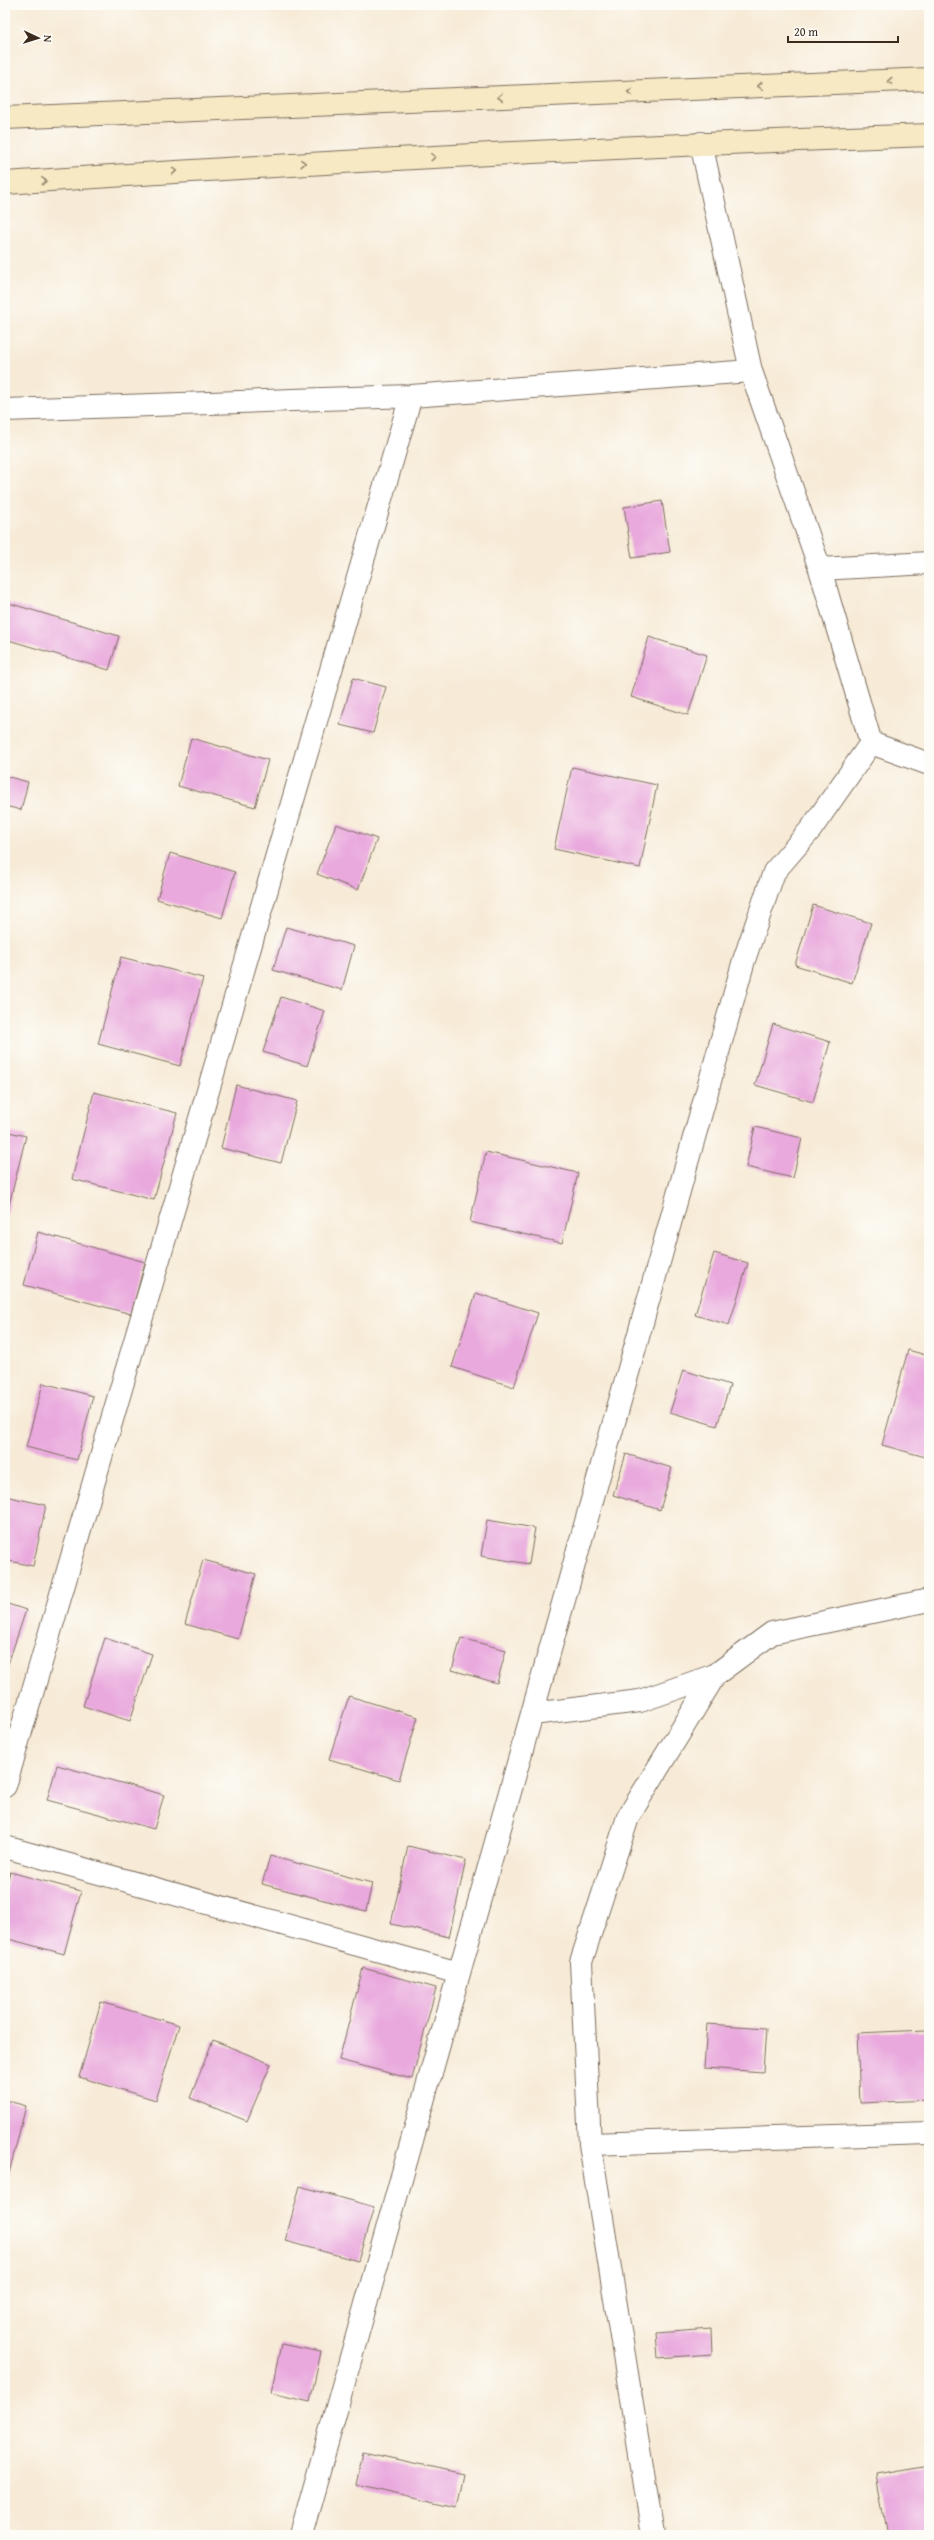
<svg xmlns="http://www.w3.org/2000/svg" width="934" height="2540" font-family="'Gentium Book Plus',serif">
<rect width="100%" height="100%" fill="#fdfcf7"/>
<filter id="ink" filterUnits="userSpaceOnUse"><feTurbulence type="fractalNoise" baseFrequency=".025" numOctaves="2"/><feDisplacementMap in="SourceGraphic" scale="8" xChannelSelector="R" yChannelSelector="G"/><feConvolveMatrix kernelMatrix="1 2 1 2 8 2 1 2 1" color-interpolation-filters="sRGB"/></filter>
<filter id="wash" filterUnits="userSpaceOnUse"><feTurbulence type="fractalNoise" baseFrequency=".012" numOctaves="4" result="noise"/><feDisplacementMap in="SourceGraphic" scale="16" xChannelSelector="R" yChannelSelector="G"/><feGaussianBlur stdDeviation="0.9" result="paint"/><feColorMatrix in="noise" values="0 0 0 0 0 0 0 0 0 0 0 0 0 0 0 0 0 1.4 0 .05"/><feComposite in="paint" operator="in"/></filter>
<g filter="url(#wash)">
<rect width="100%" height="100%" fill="#f7ebd7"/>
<g id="blocks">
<path fill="#e9a9dd" d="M662,501L670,552L632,558L624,507Z
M5,602L119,636L109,670L5,639Z
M649,637L707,655L688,715L631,697Z
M353,678L386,687L373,733L340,725Z
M191,738L268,760L255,807L178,786Z
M572,767L657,785L640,868L554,849Z
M5,776L28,782L21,810L5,806Z
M336,824L377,839L358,890L317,874Z
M170,853L235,872L222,918L157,899Z
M813,905L871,923L852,983L795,965Z
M286,927L354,946L342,990L273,970Z
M121,957L203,978L180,1066L98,1044Z
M281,997L325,1011L307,1066L263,1052Z
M773,1024L830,1042L813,1102L755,1085Z
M236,1085L297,1101L281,1163L221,1148Z
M94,1092L177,1113L154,1200L72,1179Z
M755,1127L802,1138L793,1178L746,1167Z
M5,1131L26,1136L6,1217H5Z
M486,1152L578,1173L562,1243L470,1222Z
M38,1232L145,1262L131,1314L24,1285Z
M714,1253L748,1263L729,1325L695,1315Z
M476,1293L538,1313L514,1387L452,1367Z
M908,1350L929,1356V1458L882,1445Z
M683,1370L730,1385L717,1426L670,1412Z
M43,1383L93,1396L77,1460L26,1447Z
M626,1454L672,1468L660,1510L613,1495Z
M5,1496L46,1505L33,1566L5,1560Z
M487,1520L535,1528L529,1564L481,1556Z
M203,1560L256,1574L238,1639L185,1624Z
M5,1603L26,1610L5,1673Z
M105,1638L152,1654L130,1721L83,1706Z
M461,1638L506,1650L497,1683L452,1670Z
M349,1696L418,1717L399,1780L329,1759Z
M57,1765L164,1795L154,1829L47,1800Z
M408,1846L466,1860L449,1937L391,1924Z
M270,1856L372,1883L366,1911L262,1884Z
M10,1872L81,1891L64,1954L5,1938V1890Z
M363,1968L436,1988L412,2079L339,2060Z
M101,2002L179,2025L156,2100L79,2077Z
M707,2024L766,2028L763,2072L704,2068Z
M927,2030L929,2100L860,2103L857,2033Z
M213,2040L271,2064L247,2121L190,2098Z
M5,2100L26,2106L6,2185H5Z
M300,2186L374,2207L358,2261L285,2241Z
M711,2329L712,2354L658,2358L656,2333Z
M281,2344L321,2352L310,2402L271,2393Z
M363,2452L464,2474L457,2508L356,2485Z
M929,2465V2535H887L876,2474Z"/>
</g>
</g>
<g filter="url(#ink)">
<use href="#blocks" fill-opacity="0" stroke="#7d6e5f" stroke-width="1"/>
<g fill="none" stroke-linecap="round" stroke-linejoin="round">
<g stroke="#7d6e5f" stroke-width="24">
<path id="street" d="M701,143L751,371L820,569L871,743L929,764
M5,410L411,396L751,371
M820,569L929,563
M532,1714L640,1701L715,1675
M5,1786L411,396
M5,1847L459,1973
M590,2144L929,2133
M301,2535L744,960L774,872L811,829L871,743
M653,2535L590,2144L581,1962L628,1817L715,1675L772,1633L929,1600"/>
</g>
<g stroke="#7d6e5f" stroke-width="24">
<path id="secondary" d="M5,118L929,79
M5,183C313,162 621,146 929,135"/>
</g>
<use href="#street" stroke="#fff" stroke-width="22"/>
<use href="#secondary" stroke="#f6e9c3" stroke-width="22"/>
</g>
<defs><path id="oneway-chevron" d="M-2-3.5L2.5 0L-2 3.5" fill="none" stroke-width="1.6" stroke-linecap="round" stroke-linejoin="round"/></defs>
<g stroke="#988a70">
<use href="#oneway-chevron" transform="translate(890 81) rotate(177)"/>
<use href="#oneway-chevron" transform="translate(760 86) rotate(177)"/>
<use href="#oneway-chevron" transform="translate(630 92) rotate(178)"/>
<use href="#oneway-chevron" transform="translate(500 97) rotate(178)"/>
<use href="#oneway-chevron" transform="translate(433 157) rotate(-3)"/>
<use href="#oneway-chevron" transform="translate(303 163) rotate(-3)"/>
<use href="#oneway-chevron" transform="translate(174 171) rotate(-4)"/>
<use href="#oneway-chevron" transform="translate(44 181) rotate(-4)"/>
</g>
</g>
<rect width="934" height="2540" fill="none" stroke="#fdfcf7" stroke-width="20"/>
<g transform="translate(38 38) rotate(94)" stroke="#fdfcf7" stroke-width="3" paint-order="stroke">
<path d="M0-3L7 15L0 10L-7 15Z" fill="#3b2a1e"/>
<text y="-6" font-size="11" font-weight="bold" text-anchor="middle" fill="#3b2a1e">N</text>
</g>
<path d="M788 36v6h110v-6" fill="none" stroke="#3b2a1e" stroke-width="2"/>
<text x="794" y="36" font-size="12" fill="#3b2a1e" stroke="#fdfcf7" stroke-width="3" paint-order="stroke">20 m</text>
</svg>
